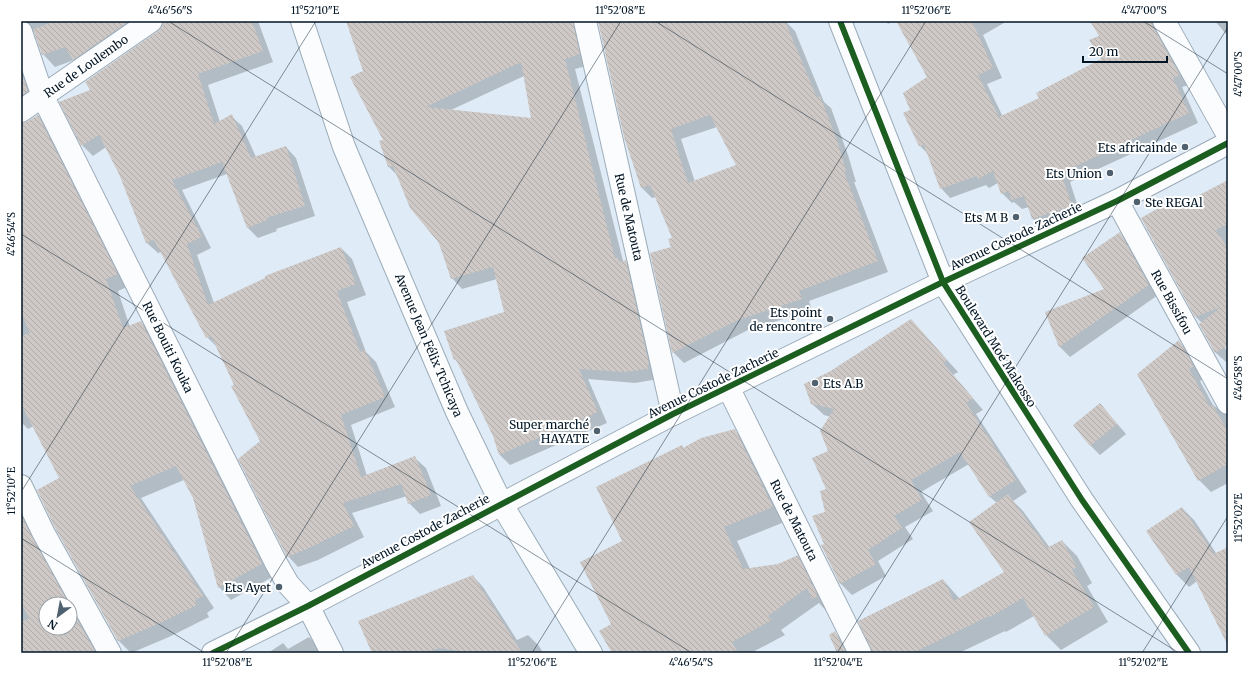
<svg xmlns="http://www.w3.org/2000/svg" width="1249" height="674" font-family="Merriweather,serif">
<defs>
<pattern id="building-back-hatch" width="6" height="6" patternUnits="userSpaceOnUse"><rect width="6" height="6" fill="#cec9c6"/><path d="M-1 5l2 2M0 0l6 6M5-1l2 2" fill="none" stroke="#afacaa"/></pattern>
</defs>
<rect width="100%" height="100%" fill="#dfebf6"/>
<path fill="#0003" fill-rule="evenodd" d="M21,21H140L86,72L74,60L55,67L43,54L34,32H30L21,41Z
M186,21H258L273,62L208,85L220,122L231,116L242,126L256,157L286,147L296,158L315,216L276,229L277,231L258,238L248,228L227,174L182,190L211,248L197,255L214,303L341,248L352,259L366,295L347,302L366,352L376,362L395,407L351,425L367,476L415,458L426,468L441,506L420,514L409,503L407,496L352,513L364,537L318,560L298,567L288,556L261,441L218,348L207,337L162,252L158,253L147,243L120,173L106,147L93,156L82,145L91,91Z
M347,21H590V65L575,69L623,261H625L636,271L658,379L635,383L588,379L607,423L510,465L500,455L494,436L458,363L455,359L505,313L497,279L462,289L452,278L439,243L398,176L389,167L380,142L384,141L365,71ZM524,76L532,119L451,110Z
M599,21H785L795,31L824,102L831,108L848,155L856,182H854L888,272L809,301L812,310L748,330L684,363L673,352V238L656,197L652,198L642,188ZM717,127L737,166L695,182L681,139Z
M886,21H894L888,24Z
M897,21H1003L1004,23L983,35L1002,78L987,84L1003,117L1040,98L1103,59L1101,36L1091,21H1166L1189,85L1182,87L1198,123L1070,182L1081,216L1042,228L1033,219L1029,207L1022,209L1014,202L1012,203L1002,193L998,183L989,188L986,185L950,198L941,188L928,154L920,146L911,110L928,77Z
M1215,21H1228V33L1226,34Z
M21,48L39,104L21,122Z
M38,116L50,128L129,286L118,291L130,327L141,322L153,335L274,576L231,600L219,587L194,498L184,480L141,498L214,608L207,613L209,617L169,637L131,653L119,641L60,478L34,426L28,429L21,422V125Z
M1228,181V320L1216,329L1228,354V361L1226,362L1216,353L1200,325L1202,323L1196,317L1180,197L1186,203Z
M1120,234L1130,243L1158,295L1070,357L1060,347L1046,313L1106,290Z
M911,320L958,372L953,375L983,410L976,414L1027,492L1013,501L1023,511L1050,548L1062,541L1077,556L1092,583L1087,586L1108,622L1061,650L1046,635L1034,616L1006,632L1005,631L959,653H873L943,580L960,599L1006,573L997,503L990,497L969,464L921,492L933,511L905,527L913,539L878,561L886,576L852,595L840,583L825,544L831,417L824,415L812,404L830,373Z
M1179,342L1191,353L1205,378L1200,381L1213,405L1228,416V483L1211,492L1199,480Z
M1100,404L1126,434L1100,455L1090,445Z
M734,430L748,444L787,521L737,541L750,569L778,565L797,557L811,570L831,610L827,612L819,603L781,630L785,635L751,653H613L612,624L624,541L682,446L684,449Z
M21,501L100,653H21ZM46,604H70V628H46Z
M1182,508L1194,520L1216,553L1228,548V639L1197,581L1189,587L1177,575L1147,531Z
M473,576L483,587L517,640L528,635L539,646L543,653H373Z
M835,633L850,648L853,653H838Z
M309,637L318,646L322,653H268L283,643L288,649Z"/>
<path fill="url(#building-back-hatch)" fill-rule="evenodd" d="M56,21H129L73,60L65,47L42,55L33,29Z
M163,21H252L263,51L198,74L214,124L232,114L251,158L286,146L305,206L266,218L267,220L247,228L222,162L172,180L202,237L187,244L208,305L265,278V276L341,247L356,284L337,291L360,352L365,350L385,397L341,415L361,477L415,456L431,495L408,504L401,484L343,503L354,526L307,549L287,557L238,459L260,441L231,386L234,385L211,336L206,338L154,240L146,243L119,174L99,135L81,146L59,102L90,90L85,82L158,31L162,27Z
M346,21H573L580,54L565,59L615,258H618L619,262L626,260L649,364L647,366L648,369L624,372L579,369L598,412L499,455L493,436L456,359L454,360L444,331L504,312L493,267L451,279L439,243L410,208L393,166L388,167L379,141L383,140L350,77L363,71ZM521,62L531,118L426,107Z
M598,21H785L817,98L820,96L838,143L846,171L844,172L878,261L799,291L802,299L738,320L672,353L650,253L671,247L668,239L672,238L650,185L641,188L624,137ZM710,115L736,165L688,183L671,129Z
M896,21H972L993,68L978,75L999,117L1039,98L1036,93L1101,59L1089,40L1099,36L1090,21H1152L1153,27L1180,75L1173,78L1189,113L1061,173L1072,206L1032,219L1024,196L1011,200L1009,191L1001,194L993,171L978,179L977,176L940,189L924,145L919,146L903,113L910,110L903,93L927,77Z
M21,71L28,91L21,96Z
M38,115L118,274L106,279L123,328L141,321L262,564L218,588L193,498L176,466L130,486L203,596L195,600L197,605L156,625L118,641L54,526L37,490L59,478L21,404V336L30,333L21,312V123L28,121Z
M1228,180V224L1216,230L1228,249V345L1215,353L1199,324L1221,307L1195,317L1141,218L1180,196L1184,203Z
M1120,232L1149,285L1059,347L1045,312L1104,289L1082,258Z
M911,319L947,360L943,363L973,398L966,403L1016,480L989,497L960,452L911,480L922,500L894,516L902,528L868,550L876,564L840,584L821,545L824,544L812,516L825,512L820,491L826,489L812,458L828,451L820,431L834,409L811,404L804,384L829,372Z
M1179,340L1194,366L1189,369L1210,407L1213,406L1228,431V464L1198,481L1137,374Z
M1100,403L1117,424L1090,446L1073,425Z
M735,429L773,507L724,527L743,569L778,564L798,555L818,596L812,599L807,588L768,616L772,620L732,642L738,653H612L599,631L611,624L580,562L622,541L596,487L682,445L683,448L701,438Z
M1008,494L1047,548L1062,540L1077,567L1072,570L1094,607L1045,636L1023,598L990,617L989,616L913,653H872L858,621L943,579L954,601L1004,572L969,522Z
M1182,507L1214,554L1228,547V646L1189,567L1176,575L1146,531Z
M21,515L69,604H46V628H70V607L95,651L90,653H21V622L30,618L21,604Z
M473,575L522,653H473L439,648L425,653H372L358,621Z
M835,631L846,653H837L829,635Z"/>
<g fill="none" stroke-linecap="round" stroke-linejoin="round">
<g stroke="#9babb8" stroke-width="24">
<path id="minor" d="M585,21L673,414
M840,21L943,282L1082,500L1189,653
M1164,21L1228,135
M21,32L43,97L276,563L288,584L308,606L332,653
M21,111L151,21
M1117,201L1228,403
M728,387L860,653
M21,486L43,532L110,653"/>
</g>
<g stroke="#9babb8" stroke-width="24">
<path id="tertiary" d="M302,21L344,147L457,412L501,503L591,653
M213,653L308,606L673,414L943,282L1117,201L1228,143"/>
</g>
<use href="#minor" stroke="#fafcfe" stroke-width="22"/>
<use href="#tertiary" stroke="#fafcfe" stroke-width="22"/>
<g stroke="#fff" stroke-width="8">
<path id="cycleway" d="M840,21L943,282L1082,500L1189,653
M213,653L308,606L673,414L943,282L1117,201L1228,143"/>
</g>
<use href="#cycleway" stroke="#1b5e20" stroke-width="6"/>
</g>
<path fill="none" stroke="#011525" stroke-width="1" stroke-opacity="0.45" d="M168,21L1179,653M655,21L1228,379M1143,21L1228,74M21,234L692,653M21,492L316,21M21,538L205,653M226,653L621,21M532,653L926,21M837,653L1228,27M1142,653L1228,516"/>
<g fill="#4f606e" stroke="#fff" stroke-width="1.5">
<circle cx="1185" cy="147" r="4"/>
<circle cx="1110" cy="173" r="4"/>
<circle cx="1137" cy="202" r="4"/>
<circle cx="1016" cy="217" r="4"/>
<circle cx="830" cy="319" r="4"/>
<circle cx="815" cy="383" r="4"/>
<circle cx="597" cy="431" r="4"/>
<circle cx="279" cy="587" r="4"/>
</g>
<g text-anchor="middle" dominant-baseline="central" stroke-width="4" stroke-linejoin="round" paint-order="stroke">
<g font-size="12" fill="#011525" stroke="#fff">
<text transform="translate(86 66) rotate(-35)">Rue de Loulembo</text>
<text transform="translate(629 217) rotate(77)">Rue de Matouta</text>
<text transform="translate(1016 236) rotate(-25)">Avenue Costode Zacherie</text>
<text transform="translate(1172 302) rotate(61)">Rue Bissifou</text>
<text transform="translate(429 345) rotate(67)">Avenue Jean Félix Tchicaya</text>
<text transform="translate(996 346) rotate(58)">Boulevard Moé Makosso</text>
<text transform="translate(168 347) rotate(64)">Rue Bouiti Kouka</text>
<text transform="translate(713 383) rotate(-26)">Avenue Costode Zacherie</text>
<text transform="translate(794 520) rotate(63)">Rue de Matouta</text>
<text transform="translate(425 531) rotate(-28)">Avenue Costode Zacherie</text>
</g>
<g font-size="12" fill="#011525" stroke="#fff" text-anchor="end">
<text x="1177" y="147">Ets africainde</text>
<text x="1102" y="173">Ets Union</text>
<text x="1145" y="202" text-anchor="start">Ste REGAl</text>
<text x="1008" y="217">Ets M B</text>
<text x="822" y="312">Ets point<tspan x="822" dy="14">de rencontre</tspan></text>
<text x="823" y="383" text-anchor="start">Ets A.B</text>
<text x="589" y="424">Super marché<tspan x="589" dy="14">HAYATE</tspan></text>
<text x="271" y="587">Ets Ayet</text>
</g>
</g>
<rect width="1249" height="674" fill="none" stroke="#ffffff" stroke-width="44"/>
<g transform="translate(58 616) rotate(212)"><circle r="19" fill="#ffffff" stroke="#99a1a8"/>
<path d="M0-3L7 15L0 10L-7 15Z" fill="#4f606e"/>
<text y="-6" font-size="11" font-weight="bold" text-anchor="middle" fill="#011525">N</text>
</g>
<path d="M1083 56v6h84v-6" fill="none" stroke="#011525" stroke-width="2"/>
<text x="1089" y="56" font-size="12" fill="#011525" stroke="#ffffff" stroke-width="3" paint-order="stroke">20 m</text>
<rect x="22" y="22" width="1205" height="630" fill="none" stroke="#011525" stroke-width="1.5"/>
<g font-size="10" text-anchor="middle" fill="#011525">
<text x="170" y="14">4°46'56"S</text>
<text x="315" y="14">11°52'10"E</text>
<text x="620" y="14">11°52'08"E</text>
<text x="926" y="14">11°52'06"E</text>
<text x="1144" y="14">4°47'00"S</text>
<text transform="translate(1238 74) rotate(-90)" y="4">4°47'00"S</text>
<text transform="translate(11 234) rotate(-90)" y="4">4°46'54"S</text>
<text transform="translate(1238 378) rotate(-90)" y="4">4°46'58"S</text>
<text transform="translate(11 491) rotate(-90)" y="4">11°52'10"E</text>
<text transform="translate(1238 518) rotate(-90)" y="4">11°52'02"E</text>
<text x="227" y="666">11°52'08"E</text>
<text x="532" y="666">11°52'06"E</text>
<text x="691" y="666">4°46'54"S</text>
<text x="838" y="666">11°52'04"E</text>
<text x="1143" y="666">11°52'02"E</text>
</g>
</svg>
